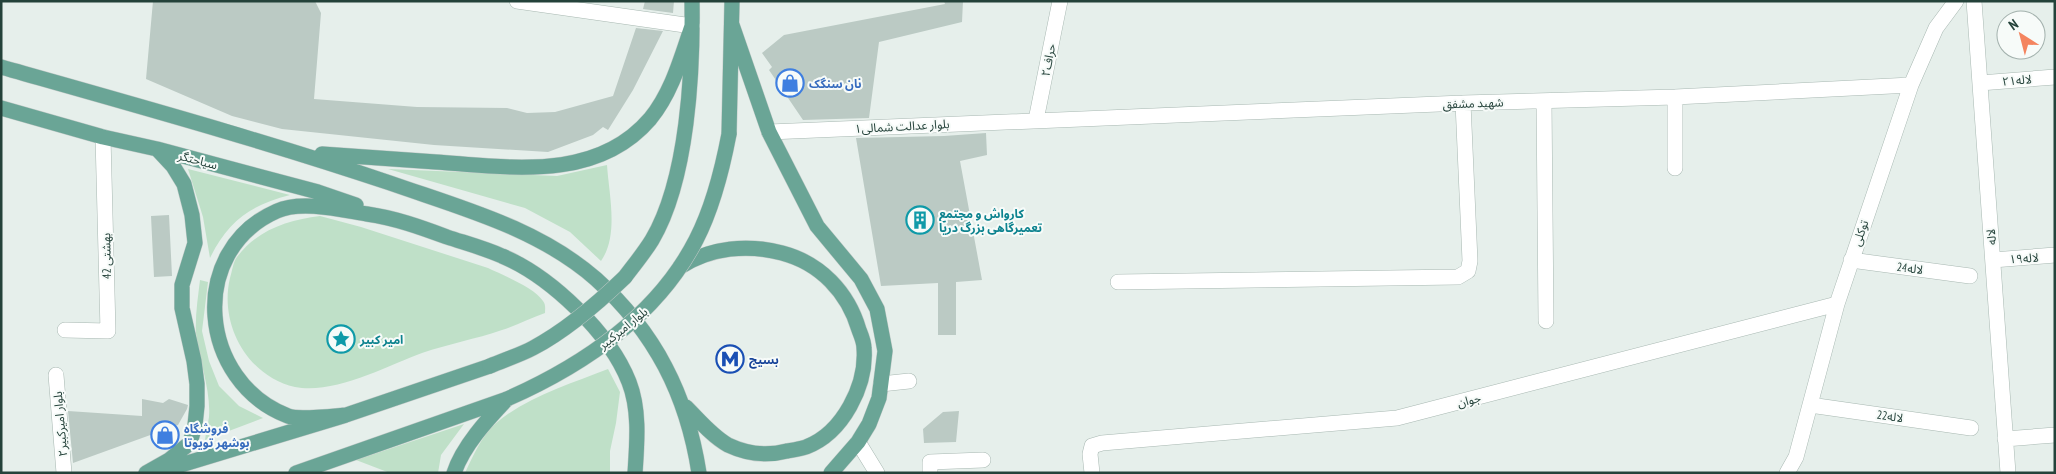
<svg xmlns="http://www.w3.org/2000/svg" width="2056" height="474" font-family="'PT Sans Narrow','Noto Sans Arabic',sans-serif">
<rect width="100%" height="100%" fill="#e6efeb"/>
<path fill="#bfe0c8" d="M607,165C609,195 619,235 601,261L570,232L525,208L388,169L557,176Z
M188,169L290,195C251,205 228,221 210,258L203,217Z
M320,216L361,227L488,268C503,275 535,288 543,301C546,305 545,309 545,313C531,318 517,325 502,330C476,339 448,344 422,353C387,366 333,395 295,387C247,376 219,324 230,278C232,272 233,262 237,257C257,230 288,220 320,216Z
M200,280L208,282L202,331L209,361L219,386L239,406L263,418L205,440C206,432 208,424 209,417C211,389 199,361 196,333C195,316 198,297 200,280Z
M608,369L620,392L616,423L610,451V473H465C473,456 481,437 495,424C526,397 570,384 608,369Z
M464,424L441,455L438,473H390L356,460Z"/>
<path fill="#bbcac4" d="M153,1H315L321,13L314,99L417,107L507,108L527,113L555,112L613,96L636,28L663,31L633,90L608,130L603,127L593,135L548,152L434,145L282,129L232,116L146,79Z
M645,1H674L673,13L643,9Z
M944,1H963L962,22L879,42L869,118L803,120L769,70L772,67L762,53L784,35L945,4Z
M986,133L987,155L960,161L982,280L956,282V335H938V283L881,286L856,138L944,136Z
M169,215L172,276L154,277L151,216Z
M142,399L163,403L169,399L188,405L187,409L178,425L73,463L68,411L142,416Z
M959,411L956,442L924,443L923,429L943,412Z"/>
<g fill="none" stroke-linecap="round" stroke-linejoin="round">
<g stroke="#a8b8b2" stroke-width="16">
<path id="minor" d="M517,1L692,26
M1974,1L2008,473
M1980,83L2055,77
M1675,97V168
M1544,101L1546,321
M1036,120L1060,1
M769,132L1463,103L1675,97L1911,85
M1851,260L1970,276
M1993,260L2055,255
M1118,282L1458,277L1468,271L1470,261L1463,103
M65,330L108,331L103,137
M56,375L64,473
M881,384L909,381
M1810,405L1971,428
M2005,439L2055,435
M858,442L877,473
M930,473V462L983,460
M1092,473L1090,454L1092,446L1102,443L1397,418L1837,304
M1787,473L1796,457L1837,304L1911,85L1936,28L1956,1"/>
</g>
<g stroke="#c2cac8" stroke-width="16">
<path id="major" d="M732,25L769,132L817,226L861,279L877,309L885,351L879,398L869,424L858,442L831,473
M1,67C131,104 262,140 390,183C461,208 538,228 596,279C655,332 687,395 699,473
M1,108L103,137L157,149L318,192L356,205
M729,134L732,1
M322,154C360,157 398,159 436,162C509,167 596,182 650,119C672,92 681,58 692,26
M680,267C711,247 748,244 782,253C820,263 848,292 859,330C861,335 864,342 864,348C867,385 843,433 806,447C800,449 793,450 787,451C768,456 747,454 728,445C712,436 699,420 686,407
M625,277C634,265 644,253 652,240C688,179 693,71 692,1
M346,415C333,416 298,420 288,416C199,382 186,251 277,211C301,200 342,210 367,214C395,218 420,227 447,237C465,243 484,248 502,256C550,276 610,333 629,382C640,410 637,443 635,473
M161,471L346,415L490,366
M146,473L169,460L190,443L195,425L197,406V384L194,361L182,308V285L195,243L192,215L184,184L173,166L158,150
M296,473L507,399
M454,473C463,446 487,420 506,400"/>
</g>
<use href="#minor" stroke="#fff" stroke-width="15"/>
<use href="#major" stroke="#6aa596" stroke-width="15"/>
<g stroke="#c2cac8" stroke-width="16" stroke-linecap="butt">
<path id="major-bridge" d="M490,366C504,360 520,355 533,348C567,330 597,304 625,277
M507,399C584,365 657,316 696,240C713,207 722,171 729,134"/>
</g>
<use href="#major-bridge" stroke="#6aa596" stroke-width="15"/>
</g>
<defs>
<g id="shop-ring" transform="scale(1.4375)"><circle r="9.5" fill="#f7fbf9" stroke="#3f7fe0" stroke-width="1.5"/><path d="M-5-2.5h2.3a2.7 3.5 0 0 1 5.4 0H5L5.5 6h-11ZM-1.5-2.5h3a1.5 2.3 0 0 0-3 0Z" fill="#3f7fe0"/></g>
<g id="building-ring" transform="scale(1.4375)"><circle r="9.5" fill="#f7fbf9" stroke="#0f9aa8" stroke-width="1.5"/><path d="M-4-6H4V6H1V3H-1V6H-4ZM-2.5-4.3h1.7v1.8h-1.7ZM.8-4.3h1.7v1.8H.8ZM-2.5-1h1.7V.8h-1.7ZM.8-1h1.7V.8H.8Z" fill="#0f9aa8"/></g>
<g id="sight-ring" transform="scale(1.4375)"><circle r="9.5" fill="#f7fbf9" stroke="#0f9aa8" stroke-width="1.5"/><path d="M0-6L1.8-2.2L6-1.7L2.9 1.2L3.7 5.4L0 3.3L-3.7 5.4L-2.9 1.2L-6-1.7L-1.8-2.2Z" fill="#0f9aa8"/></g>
<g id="metro-ring" transform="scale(1.4375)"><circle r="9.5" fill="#f7fbf9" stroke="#1a4fb4" stroke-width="1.5"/><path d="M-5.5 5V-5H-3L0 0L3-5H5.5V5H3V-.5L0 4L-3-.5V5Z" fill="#1a4fb4"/></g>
</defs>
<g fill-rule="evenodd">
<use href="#shop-ring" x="790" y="83"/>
<use href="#building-ring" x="920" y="220"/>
<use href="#sight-ring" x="341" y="339"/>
<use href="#metro-ring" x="730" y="359"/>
<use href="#shop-ring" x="165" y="435"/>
</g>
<g text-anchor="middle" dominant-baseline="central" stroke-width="4" stroke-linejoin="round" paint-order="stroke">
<g font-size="12" fill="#24423a" stroke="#f7fbf9">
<text transform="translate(1048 60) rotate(-79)">حراف۲</text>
<text transform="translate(2017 80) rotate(-5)">لاله۲۱</text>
<text transform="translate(1473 103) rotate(-2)">شهید مشفق</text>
<text transform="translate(902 126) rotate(-3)">بلوار عدالت شمالی۱</text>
<text transform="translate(198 160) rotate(15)">سیاحتگر</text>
<text transform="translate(1860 233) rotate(-71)">توکلی</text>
<text transform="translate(1991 237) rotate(-94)">لاله</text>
<text transform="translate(106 256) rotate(-91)">42 بهشتی</text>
<text transform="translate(2024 258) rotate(-4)">لاله۱۹</text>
<text transform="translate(1910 268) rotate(7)">24لاله</text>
<text transform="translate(623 328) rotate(-39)">بلوار امیرکبیر</text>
<text transform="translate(1469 400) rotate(-14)">جوان</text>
<text transform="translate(1890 416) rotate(8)">22لاله</text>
<text transform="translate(60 424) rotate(-95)">۲بلوار امیرکبیر</text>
</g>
<g font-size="12" font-weight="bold" fill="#366cbe" stroke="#f7fbf9" text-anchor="start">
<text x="809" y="83">نان سنگک</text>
<text x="184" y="428">فروشگاه<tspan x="184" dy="14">بوشهر تویوتا</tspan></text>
</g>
<g font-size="12" font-weight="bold" fill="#0d838f" stroke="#f7fbf9" text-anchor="start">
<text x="939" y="213">کارواش و مجتمع<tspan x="939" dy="14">تعمیرگاهی بزرگ دریا</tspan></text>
<text x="360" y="339">امیر کبیر</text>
</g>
<g font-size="12" font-weight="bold" fill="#164399" stroke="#f7fbf9" text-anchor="start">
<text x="749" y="359">بسیج</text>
</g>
</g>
<rect width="2056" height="474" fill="none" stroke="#24423a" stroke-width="5"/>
<g transform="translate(2021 35) rotate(324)"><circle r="24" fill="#f7fbf9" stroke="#a3b1ad"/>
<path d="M0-4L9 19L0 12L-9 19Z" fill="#f4845f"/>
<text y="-8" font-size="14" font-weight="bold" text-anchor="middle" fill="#24423a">N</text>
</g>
</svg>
